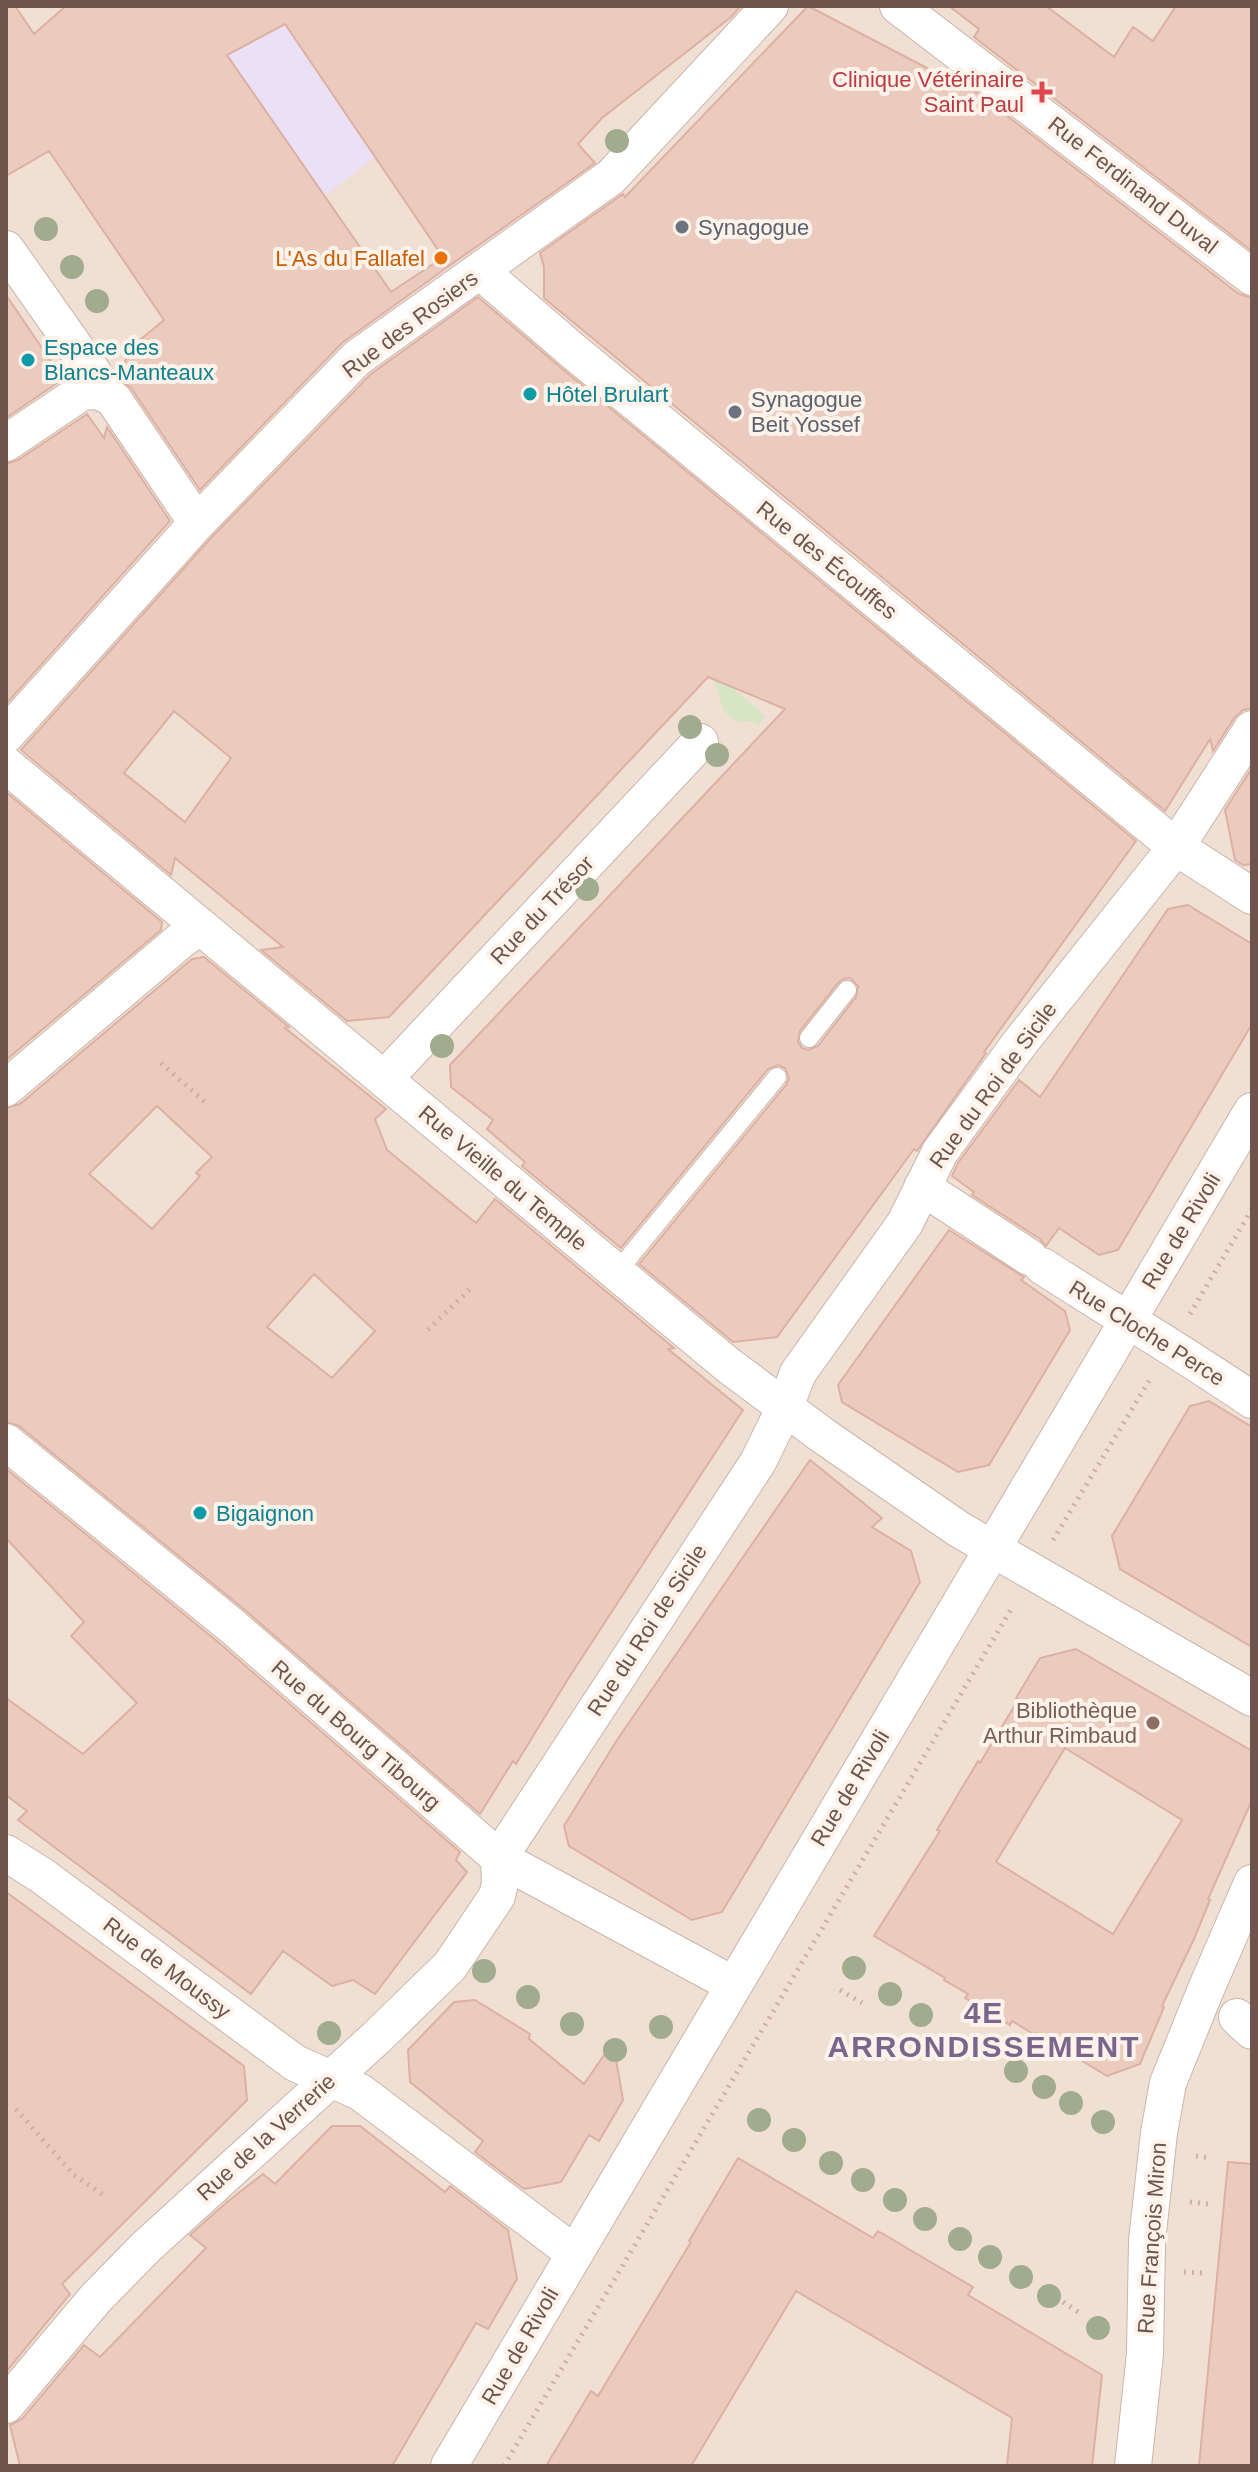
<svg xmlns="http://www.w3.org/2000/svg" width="1258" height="2472" font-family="Arial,sans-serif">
<rect width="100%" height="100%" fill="#f9eee4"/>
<path fill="#f0dfd3" d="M6,6H1252V2466H6Z"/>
<path fill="#ebe1f6" d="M285,24L375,157L164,320L81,198L127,107Z"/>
<path fill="#d6e5c4" d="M719,676L766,717L758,725C750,719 748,723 739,721C722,716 720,702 718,687L713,684Z"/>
<path fill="#eccbbf" stroke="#ddb0a1" stroke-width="2" fill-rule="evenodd" d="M6,6H15L34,34L66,6H741L731,17L602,118L578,144L595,163L449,266L285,24L227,55L391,292L441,259L449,266L342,343L200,490L131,388L120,379L129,349L164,320L49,151L6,176Z
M808,6L946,78L950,72L1239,294L1252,298V708L1243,710L1235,717L1213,751L1210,739L1165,811L544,298V267L540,253L623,194L625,197Z
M949,6H1046L1114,57L1133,27L1153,41L1176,6H1252V251L974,37L979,29Z
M6,295L63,379L6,418Z
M478,297L560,367L1136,841L984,1052L986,1053L917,1151L914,1149L777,1337L733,1342L639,1264L786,1085L789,1078L785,1068L778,1065L768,1069L621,1248L522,1166L525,1162L487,1129L493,1120L451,1087L450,1065L785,709L708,677L389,1017L347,1021L261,950L283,947L175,858L171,875L21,750L212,537L371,374ZM174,711L231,758L185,822L124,773ZM850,978L858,986L856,997L818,1046L808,1050L802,1048L798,1042L800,1031L838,983L843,979Z
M87,414L104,438L107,427L170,521L6,704V464L18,460Z
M1252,768V864L1243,865L1235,860L1225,810Z
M6,792L162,922L161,930L6,1060Z
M1188,905L1252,944V1024L1118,1250L1099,1255L1059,1228L1046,1246L1040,1239L972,1195L974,1192L952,1176L958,1163L1019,1080L1040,1097L1168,909Z
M204,957L289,1027L285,1028L386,1109L375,1119L387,1150L438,1192L476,1223L495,1199L674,1348L668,1349L743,1410L568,1679L516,1764L513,1761L480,1814L245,1610L19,1426L6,1422V1108L20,1104L192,959ZM157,1106L212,1157L196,1173L200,1176L152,1229L89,1174ZM314,1274L375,1331L332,1378L267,1327Z
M949,1230L1024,1277L1021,1280L1065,1311L1070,1330L989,1465L958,1472L842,1402L838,1385Z
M1209,1401L1252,1427V1647L1120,1569L1112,1536L1190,1406Z
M810,1460L882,1518L872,1527L911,1551L920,1582L722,1912L692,1920L569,1846L564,1826L617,1740Z
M6,1469L218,1642L460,1852L456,1860L467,1872L375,1994L353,1980L332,1986L283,1951L251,1994L18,1820L27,1811L6,1795V1698L83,1754L137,1703L71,1636L84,1622L6,1538Z
M1076,1649L1252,1751V1800L1208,1899L1210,1900L1194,1939L1162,2006L1164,2007L1140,2064L1107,2076L1036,2033L1035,2035L1012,2021L1010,2025L965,1998L968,1994L944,1980L945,1978L874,1936L940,1831L937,1830L978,1761L980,1763L1018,1700L1016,1698L1040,1658ZM1065,1748L1182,1820L1113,1934L996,1862Z
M6,1892L244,2066L247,2100L62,2284L70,2294L6,2372Z
M475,2000L530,2034L529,2039L584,2084L613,2042L623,2100L599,2141L589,2135L561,2182L524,2189L475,2152L483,2141L410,2082L408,2050L454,2002Z
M332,2126H360L445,2192L450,2186L508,2230L517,2279L488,2329L476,2323L392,2466H20L10,2425L22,2419L84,2345L100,2357L206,2248L190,2235L227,2202L263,2174L275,2184Z
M738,2158L873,2238L878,2231L973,2287L968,2295L1102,2375L1092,2466H1007L1012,2418L796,2291L691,2466H546L591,2391L598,2396L691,2242L689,2241Z
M1228,2162L1252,2164V2466H1199Z"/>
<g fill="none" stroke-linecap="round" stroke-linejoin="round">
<g stroke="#c9b5ac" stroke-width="20">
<path id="lane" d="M809,1038L847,990
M616,1273L777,1077"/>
</g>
<g stroke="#c9b5ac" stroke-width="38">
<path id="street" d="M898,6L1252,277
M6,249L94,374V390
M480,271L573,351L1176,847L1252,896
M6,443L82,392C95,390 103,391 114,400L197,523
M6,735L197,523L357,358L611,177L770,6
M6,765L728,1365L822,1435L960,1530L1252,1698
M384,1079L700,742
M6,1088L180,941L199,927
M922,1187L1029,1257
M1042,1266C1112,1311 1183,1353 1252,1400
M6,1442L232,1626L499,1858L734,1985
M6,1853L41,1875L295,2063L360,2092L574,2253
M499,1858L758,1462L785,1407L798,1373L905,1223L940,1152L1019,1044L1176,847L1252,729
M1237,2017L1252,2031
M6,2405L96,2298L146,2247L376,2038L450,1966L497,1896L500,1883L499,1858
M449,2466L1252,1111
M1133,2466L1145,2354L1147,2241L1159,2133L1168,2083L1206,1989L1252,1883"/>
</g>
<path stroke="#d0aea2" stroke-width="5" stroke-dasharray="2 6" stroke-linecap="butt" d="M161,1063L208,1105
M1190,1314L1252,1209
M428,1330L472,1287
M1053,1540L1149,1381
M840,1990L862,2003
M16,2109L74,2175L102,2194
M1196,2156L1210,2158
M1190,2202L1209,2204
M1184,2272L1203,2273
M1063,2302L1083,2315
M504,2466L1013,1606"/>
<use href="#lane" stroke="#fff" stroke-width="18"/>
<use href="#street" stroke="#fff" stroke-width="36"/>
</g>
<g fill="#a1ab8d">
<circle cx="617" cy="141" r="12"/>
<circle cx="46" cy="229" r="12"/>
<circle cx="72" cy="267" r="12"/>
<circle cx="97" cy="301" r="12"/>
<circle cx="690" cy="727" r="12"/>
<circle cx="717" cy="755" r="12"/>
<circle cx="587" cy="889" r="12"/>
<circle cx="442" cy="1046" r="12"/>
<circle cx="854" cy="1968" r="12"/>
<circle cx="484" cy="1971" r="12"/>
<circle cx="890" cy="1994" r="12"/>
<circle cx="528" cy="1997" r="12"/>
<circle cx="921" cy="2015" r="12"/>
<circle cx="572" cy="2024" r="12"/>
<circle cx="661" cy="2027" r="12"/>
<circle cx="329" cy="2033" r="12"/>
<circle cx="615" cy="2050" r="12"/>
<circle cx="1016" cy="2071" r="12"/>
<circle cx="1044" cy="2087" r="12"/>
<circle cx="1071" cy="2103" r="12"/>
<circle cx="759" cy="2120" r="12"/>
<circle cx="1103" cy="2122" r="12"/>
<circle cx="794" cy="2140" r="12"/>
<circle cx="831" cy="2163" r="12"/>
<circle cx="863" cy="2180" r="12"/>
<circle cx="895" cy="2200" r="12"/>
<circle cx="925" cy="2219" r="12"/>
<circle cx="960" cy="2239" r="12"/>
<circle cx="990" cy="2257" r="12"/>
<circle cx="1021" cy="2277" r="12"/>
<circle cx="1049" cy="2296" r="12"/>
<circle cx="1098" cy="2328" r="12"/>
</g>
<path fill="#e0444e" stroke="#fdf3ea" stroke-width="3" d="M1038 80h8v8h8v8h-8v8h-8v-8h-8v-8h8z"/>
<g fill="#6b7280" stroke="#fdf3ea" stroke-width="3">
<circle cx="682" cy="227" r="8"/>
<circle cx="735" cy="412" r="8"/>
</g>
<circle fill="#e8710a" stroke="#fdf3ea" stroke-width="3" cx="441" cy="258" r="8"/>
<g fill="#0f9aa8" stroke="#fdf3ea" stroke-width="3">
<circle cx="28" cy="360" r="8"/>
<circle cx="530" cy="394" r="8"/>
<circle cx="200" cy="1513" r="8"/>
</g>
<circle fill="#8d6e63" stroke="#fdf3ea" stroke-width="3" cx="1153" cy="1723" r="8"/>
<g text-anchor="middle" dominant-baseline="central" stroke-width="8" stroke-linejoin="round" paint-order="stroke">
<g font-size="22" fill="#be3a42" stroke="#fdf3ea" text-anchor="end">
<text x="1024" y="79">Clinique Vétérinaire<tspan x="1024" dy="25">Saint Paul</tspan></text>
</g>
<g font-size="22" fill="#6f544d" stroke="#fdf3ea">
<text transform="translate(1133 185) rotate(38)">Rue Ferdinand Duval</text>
<text transform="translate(410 324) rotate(-37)">Rue des Rosiers</text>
<text transform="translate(827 560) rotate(39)">Rue des Écouffes</text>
<text transform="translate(542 910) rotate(-47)">Rue du Trésor</text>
<text transform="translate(993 1085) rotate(-54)">Rue du Roi de Sicile</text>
<text transform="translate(503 1178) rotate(40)">Rue Vieille du Temple</text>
<text transform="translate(1181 1231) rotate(-59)">Rue de Rivoli</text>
<text transform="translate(1147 1333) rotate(32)">Rue Cloche Perce</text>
<text transform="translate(647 1630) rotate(-57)">Rue du Roi de Sicile</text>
<text transform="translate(356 1735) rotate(41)">Rue du Bourg Tibourg</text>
<text transform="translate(850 1788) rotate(-59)">Rue de Rivoli</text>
<text transform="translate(167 1968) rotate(37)">Rue de Moussy</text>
<text transform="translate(266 2137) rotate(-42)">Rue de la Verrerie</text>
<text transform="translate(1152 2238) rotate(-86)">Rue François Miron</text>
<text transform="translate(520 2346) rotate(-60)">Rue de Rivoli</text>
</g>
<g font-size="22" fill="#5b616d" stroke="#fdf3ea" text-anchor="start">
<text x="698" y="227">Synagogue</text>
<text x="751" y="399">Synagogue<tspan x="751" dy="25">Beit Yossef</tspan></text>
</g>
<g font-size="22" fill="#c56008" stroke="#fdf3ea" text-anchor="end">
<text x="425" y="258">L'As du Fallafel</text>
</g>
<g font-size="22" fill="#0d838f" stroke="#fdf3ea" text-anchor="start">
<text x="44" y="347">Espace des<tspan x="44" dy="25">Blancs-Manteaux</tspan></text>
<text x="546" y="394">Hôtel Brulart</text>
<text x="216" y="1513">Bigaignon</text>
</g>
<g font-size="22" fill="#785e54" stroke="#fdf3ea" text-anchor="end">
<text x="1137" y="1710">Bibliothèque<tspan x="1137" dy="25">Arthur Rimbaud</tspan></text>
</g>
<g font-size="30" font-weight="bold" letter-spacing="2" fill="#7a658c" stroke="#fdf3ea">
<text x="984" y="2012">4E<tspan x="984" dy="34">ARRONDISSEMENT</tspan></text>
</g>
</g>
<rect width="1258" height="2472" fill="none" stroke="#6f544d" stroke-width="16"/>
</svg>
